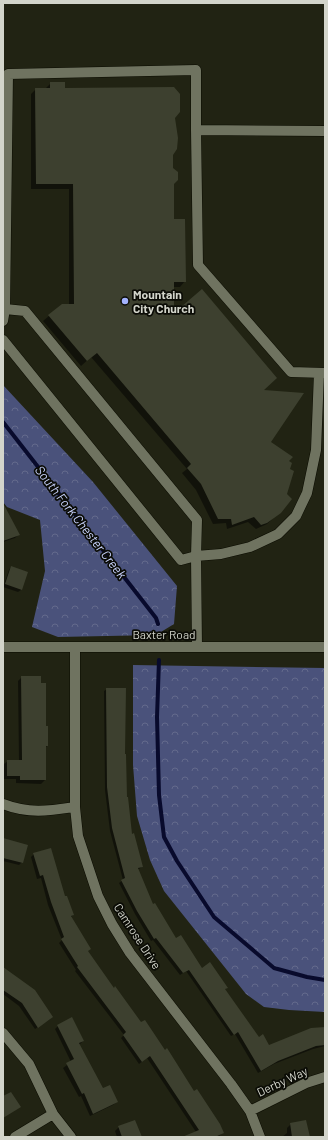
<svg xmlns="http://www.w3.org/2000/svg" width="328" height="1140" font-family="Barlow,sans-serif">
<defs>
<pattern id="forest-crowns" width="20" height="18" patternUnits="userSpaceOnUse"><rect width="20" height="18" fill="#4a527b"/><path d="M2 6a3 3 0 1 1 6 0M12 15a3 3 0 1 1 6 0" fill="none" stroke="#636a8c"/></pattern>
</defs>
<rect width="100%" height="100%" fill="#212313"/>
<path fill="url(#forest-crowns)" d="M3,385L93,482L177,586L174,624L156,635L58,637L32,627L45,571L40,520L7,507L3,502Z
M133,665L325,668V1012L289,1010L264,1007L246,994L164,891L150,860L137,816L133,765Z"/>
<path fill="#0007" d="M51,83L64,89L174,117L172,155L173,220L185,281L180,287H173V315L262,391L269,442L288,461L286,506L267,524L256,529L248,522L227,529L226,523L213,524L196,490L182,473L187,469L91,357L81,366L43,321L62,305H69V189H31V94L36,89H45Z
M3,505L18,535L15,538L3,542Z
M11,567L27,572L21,590L18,592L3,587L9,570Z
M22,677L45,727L47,746L45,748V780L41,784L16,783V779H4V764L8,761H19L18,681Z
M107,689L124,755L126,798L131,835L142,867L137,870L152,905L176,940L202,969L224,989L258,1038L269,1046L325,1027V1046L313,1049L274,1064L258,1073L235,1034L231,1036L186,971L180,975L153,940L151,941L135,914L119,883L123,880L110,831L105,790L104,691Z
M3,839L22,862L19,865L3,861Z
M34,854L65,898L73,915L70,918L87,951L113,989L194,1092L222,1133L219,1136L217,1137H193L196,1132L147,1058L139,1064L121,1038L124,1035L75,971L76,970L59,943L62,940L48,905L41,878L37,879L31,857Z
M3,968L52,1017L49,1020L35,1029L19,1006L3,994Z
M58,1026L83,1041L79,1045L103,1090L117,1102L113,1105L90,1116L81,1096L79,1097L63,1068L71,1062L55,1029Z
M291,1124L309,1137H282L287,1133V1128Z
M119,1127L141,1137H117L115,1131Z"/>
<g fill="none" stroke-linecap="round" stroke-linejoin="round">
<path stroke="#080a2c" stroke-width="4" d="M3,422L156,618L158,624
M159,660L157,717L159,795L164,837L177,861L214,917L274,968L307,977L325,980"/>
</g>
<path fill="#3d402f" d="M50,82H65V88L174,87L180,94V112L175,118L178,138L177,149L173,155V168L178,172V180L174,184V219H185L186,282H174V313L202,289L277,378L264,390L304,393L271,442L293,457L289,461L292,463L290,469L294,471L287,494L292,499L281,513L267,523L261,525L254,517L232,525L231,519H218L201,484L187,468L191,464L97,353L87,361L48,315L62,304H74L73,184H36L35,88H50Z
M3,503L20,535L3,541Z
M11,566L28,572L22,590L5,584Z
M21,676H41V683H46V726H48V746H46V780H20V776H7V760H22Z
M106,688H126L125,754H126L127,797H128L132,834L134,833L143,867L138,868L153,904L155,903L176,938L181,935L202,968L210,962L228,988L225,989L259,1037L263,1034L269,1045L311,1028L325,1027V1045L316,1046L278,1061L261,1071L238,1032L234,1035L189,970L183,973L156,938L154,939L137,911L121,880L125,878L112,828L107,787Z
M3,838L28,845L23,863L3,858Z
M51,848L65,896H67L74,915L71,916L91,949L88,951L114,988L115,986L141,1022L145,1020L165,1050L167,1048L194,1091L197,1089L220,1124L224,1133L215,1137H182L199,1130L150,1056L142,1062L123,1035L126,1032L77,967L78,966L61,939L64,937L51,902L43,875L40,876L33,853Z
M3,967L35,990L53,1017L38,1028L22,1003L3,990Z
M72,1017L84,1041L79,1043L103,1088L110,1085L118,1102L93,1114L84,1093L82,1094L66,1063L74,1059L57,1025Z
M11,1092L21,1107L3,1118V1096Z
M135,1120L142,1137H122L118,1126Z
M306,1120L310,1137H292L290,1123Z"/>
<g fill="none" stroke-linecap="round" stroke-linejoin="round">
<g stroke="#0b0c01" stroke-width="11">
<path id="minor" d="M196,130L325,131
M5,309L25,311L197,520L196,556L197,647
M3,321L5,309L8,74L196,70V130L198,265L291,372L325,373
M3,340L181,560L196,556L221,554L250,547L278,534L296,516L307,493L316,450L319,373
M3,647H325
M75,647V807L78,836L98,896L112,924L130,953L231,1084L250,1111L260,1137
M3,804C29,814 48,811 75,807
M3,1033L29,1064L53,1114L71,1137
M250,1111L306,1083L325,1077
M15,1137L53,1114"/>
</g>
<use href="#minor" stroke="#6f7360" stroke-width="10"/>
</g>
<circle fill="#a3b2fd" stroke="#0b0c06" stroke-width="1.5" cx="125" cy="301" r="4"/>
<g text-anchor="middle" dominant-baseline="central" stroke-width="3.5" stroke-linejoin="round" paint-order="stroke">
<g font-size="12" font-weight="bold" fill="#d3d5cb" stroke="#0b0c06" text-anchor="start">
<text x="133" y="294">Mountain<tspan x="133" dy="14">City Church</tspan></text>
</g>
<g font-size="12" fill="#d3d5cb" stroke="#0b0c06">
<text x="164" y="634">Baxter Road</text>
<text transform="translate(138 936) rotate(57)">Camrose Drive</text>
<text transform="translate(282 1081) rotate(-25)">Derby Way</text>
</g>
<g font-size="13" font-style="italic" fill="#c7d1fb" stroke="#0b0c06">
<text transform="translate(81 522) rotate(52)">South Fork Chester Creek</text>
</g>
</g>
<rect width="328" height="1140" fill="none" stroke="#d3d5cb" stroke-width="8"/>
</svg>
